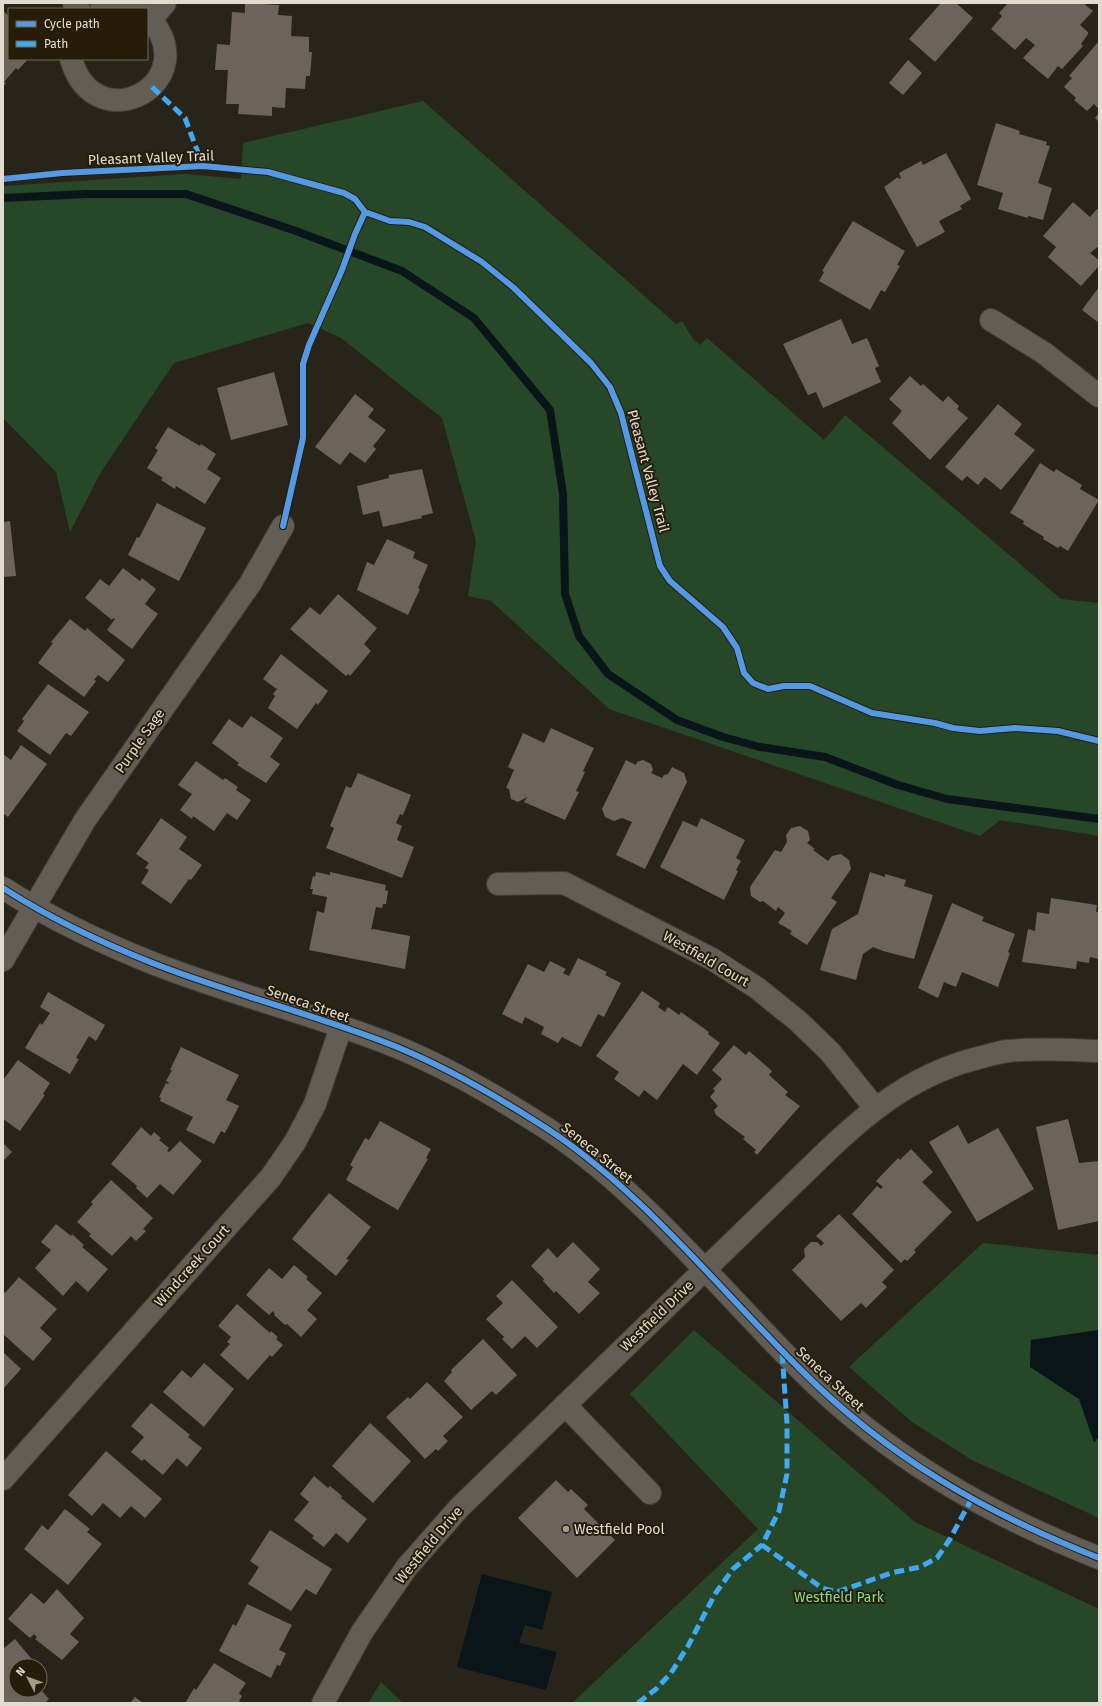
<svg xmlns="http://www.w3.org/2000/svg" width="1102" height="1706" font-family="'Fira Sans',sans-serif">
<rect width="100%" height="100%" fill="#292419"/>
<path fill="#274729" d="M423,101L676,324L682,321L693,339L700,345L707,338L824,440L845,415L1061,599L1099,603V836L1000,820L980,836L609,709L491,601L468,596L476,541L442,418L341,338L308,323L174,363L101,472L70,532L56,472L3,418V186L185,174L241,179L243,143Z
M983,1243L1099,1255V1330L1031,1340L1030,1366L1079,1399L1094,1442L1099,1437V1518L972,1460L912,1422L849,1367Z
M694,1330L915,1522L1099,1609V1703H572L758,1529L630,1394Z
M381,1682L403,1703H368Z"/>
<path fill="#091518" d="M1099,1330V1437L1094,1442L1079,1399L1030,1367L1031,1340Z
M482,1574L552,1592L542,1630L525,1625L519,1643L557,1652L546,1690L457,1667Z"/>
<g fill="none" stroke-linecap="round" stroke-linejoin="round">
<path stroke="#091518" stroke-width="8" d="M3,198L87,194H186L296,231L402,271L474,318L550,410L563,494L565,594L579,636L608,674L677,720L723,737L760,747L825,757L898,785L947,799L1099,819"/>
</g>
<path fill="#6c635d" d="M245,3L279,5L278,15L292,16L291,36L309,37V52H312L310,76H306L305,89L286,88L285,108L272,107V116L238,114L239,104H226L228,70H215L217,44L230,45L232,12L245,13Z
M941,3H956L973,18L935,62L909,39Z
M1008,3H1083L1093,11L1080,25L1088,32V34L1081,44L1083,46L1062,69L1058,66L1048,79L1023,58L1035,45L1026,38L1015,50L991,29L1002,16L999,13Z
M3,11L9,16V59H28L18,70L16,68L4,82L6,83L3,87Z
M1099,41V109L1094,104L1087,111L1074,100L1076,98L1064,87L1072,78L1069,76Z
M908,60L922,73L903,95L889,83Z
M1099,113V122L1095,118Z
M996,123L1020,131L1019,134L1047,142L1046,145L1050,146L1038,183L1052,188L1043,220L1028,216V218L998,209L1003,193L977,185Z
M946,153L971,199L960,206L962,209L939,221L945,232L917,247L884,187L898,177L899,179L901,178L899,173L921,161L923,165Z
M1073,202L1090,217L1097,209L1099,211V246L1090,253L1099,260V266L1081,286L1048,257L1056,247L1043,236Z
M853,221L905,251L897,265L900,266L885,292L881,290L870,310L819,281L824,272L822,271Z
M1099,287V323L1082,310Z
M841,319L852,344L867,338L879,366L875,368L881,382L823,408L816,392L808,395L783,344Z
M274,372L288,425L231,440L217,388Z
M910,376L921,386L923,384L943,402L948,396L959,406L957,409L968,418L930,460L892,423L902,411L889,399Z
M355,394L374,409L368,417L386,430L373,446L376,449L365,463L350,452L340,465L315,447Z
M998,404L1022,424L1014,434L1035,450L1001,490L985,477L978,485L967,476L962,481L945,467Z
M168,427L200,446L201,444L216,454L207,469L221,478L205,504L176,486L175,489L161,480L163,478L147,468L158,450L155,448Z
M1040,463L1054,472L1056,469L1082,485L1080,489L1099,500L1068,551L1060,546L1058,548L1043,539L1044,537L1023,524L1024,521L1010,513Z
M422,469L433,513L421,516L422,518L383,527L379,511L363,515L357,486L389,478V475Z
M157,503L206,528L179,581L128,555L137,537L139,538Z
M10,521L16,576L3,577V522Z
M387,539L415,552L413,558L428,565L418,588L420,589L408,615L357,590L367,562L374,565Z
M123,568L140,581L142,578L156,589L145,604L158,614L132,649L107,630L115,619L113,618L112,620L85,598L100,579L109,586Z
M338,594L377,628L364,644L371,651L350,676L348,674L346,676L290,629L310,607L320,615Z
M70,619L85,631L87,628L125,660L108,682L98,675L94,680L96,681L84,697L38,663L53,643L51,642Z
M281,654L328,691L318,705L316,703L297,729L268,708L275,696L273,694L277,689L263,679Z
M48,684L89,712L71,736L66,733L50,755L17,731L24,721L22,719Z
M251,716L283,738L270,757L280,764L266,783L237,765L239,763L212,743L229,719L242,728Z
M551,728L594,748L583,771L585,772L576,791L579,792L565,820L524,802L527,797L518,802L511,799L509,789L506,788L514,770L508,767L523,733L544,743Z
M21,745L47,764L8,817L3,813V754L11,760Z
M626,760L636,765L637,762L643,760L651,764L653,770L651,773L662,778L664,775L668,774L672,767L684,773L687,782L645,869L616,855L632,822L622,818L614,821L605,817L602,809Z
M196,761L223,780L225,778L238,787L236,790L251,800L237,820L227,813L214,831L193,816L192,819L180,810L192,794L178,785Z
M358,773L411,795L403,815L400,814L396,823L402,826L397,840L414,847L402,878L326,848L334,828L330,826L346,786L351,788Z
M161,818L187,837L179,849L202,865L191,880L189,879L171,904L141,883L149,870L145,868L149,863L136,854Z
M701,818L745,840L736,858L741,861L736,870L738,871L724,900L660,867L683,821L697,827Z
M800,826L808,831L810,840L807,843L815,849L813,850L828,861L832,856L841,854L849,860L851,869L831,898L837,902L807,945L790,934L792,931L778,923L785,913L778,907L776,911L763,901L760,902L751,896L750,887L775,850L781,852L787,842L786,835L791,828Z
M316,872L330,875V872L386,885L385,890L388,891L386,904H383L382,908L376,907L371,930L373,929L410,936L405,969L309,950L317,911L324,913L327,897L312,894L313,889H310L313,876L315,877Z
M870,872L885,877V874L906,880L904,886L933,895L914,959L883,951L873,947L863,954L856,980L820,970L832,929L858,914Z
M1051,898L1097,905L1096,912H1099V959L1090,957L1089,963L1077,961L1076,969L1022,962L1028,929L1035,931L1037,912L1049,914Z
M952,903L984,917L982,921L1015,934L1008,952L1010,953L998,987L962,972L956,987L944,982L938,998L918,988Z
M578,958L607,972L605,975L621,983L604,1017L598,1014L581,1047L562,1037L558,1043L541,1034L544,1027L525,1017L522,1024L502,1014L528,964L544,972L550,961L566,969L563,973L569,976Z
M642,991L660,1003L658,1007L665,1012L668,1007L679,1015L681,1012L709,1032L708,1034L720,1043L697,1075L683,1064L657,1100L644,1090L639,1097L614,1079L619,1072L596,1056Z
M48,992L105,1025L96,1041L89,1036L76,1058L79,1059L70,1074L25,1048L40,1023L42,1025L50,1013L40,1007Z
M734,1045L746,1055L749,1051L772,1071L769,1075L788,1092L785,1095L800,1106L757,1155L754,1152L756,1150L743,1139L745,1137L716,1115L714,1110L718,1106L710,1097L715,1091L713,1089L722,1079L712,1070Z
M181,1047L239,1075L226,1100L239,1106L225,1133L221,1131L214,1144L186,1130L193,1117L160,1101L161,1098L159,1097L166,1083L168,1084L169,1083L166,1081L172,1070H170Z
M18,1060L50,1083L43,1094L45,1095L20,1131L3,1119V1080Z
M1068,1119L1079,1163L1099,1161V1221L1058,1230L1036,1127Z
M380,1121L431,1149L426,1158L428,1159L398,1210L346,1180L353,1167L350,1165L365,1138L369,1140Z
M958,1125L968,1144L998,1128L1034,1189L977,1222L929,1142Z
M141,1127L151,1136L154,1132L161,1138L159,1140L169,1148L167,1151L169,1152L180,1141L202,1161L173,1195L160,1184L147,1198L136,1188L137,1186L111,1164Z
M3,1143L12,1152L3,1161Z
M911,1149L933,1172L922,1182L952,1212L914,1250L916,1252L907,1261L905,1259L901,1263L852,1214L877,1186L881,1189L883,1187L876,1181L898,1158L900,1160Z
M111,1180L153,1218L143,1229L146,1231L136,1241L131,1236L112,1256L89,1236L91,1234L77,1222L93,1204L91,1202Z
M329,1193L371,1227L346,1259L349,1260L336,1276L292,1239Z
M839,1214L894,1270L882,1282L887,1287L866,1308L861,1303L841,1321L792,1270L805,1257L804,1249L811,1242H817L821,1246L824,1243L816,1236Z
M56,1224L71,1236L72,1234L84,1245L82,1247L108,1269L88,1292L76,1281L63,1296L35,1268L51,1250L41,1242Z
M573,1242L600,1269L588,1282L600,1293L579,1314L556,1291L554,1293L543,1281L544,1279L531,1266L548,1248L557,1258Z
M294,1265L308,1277L306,1279L322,1293L307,1310L317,1319L301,1337L287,1324L285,1325L274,1315L275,1314L273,1311L269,1315L246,1295L269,1268L282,1279Z
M19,1277L57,1309L40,1328L52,1339L33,1361L3,1334V1291L5,1293Z
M512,1280L558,1327L537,1348L525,1336L512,1349L502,1339L504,1337L486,1319L503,1303L496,1296Z
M237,1304L270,1333L271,1331L278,1337L276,1339L283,1345L272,1357L270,1355L248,1380L220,1355L230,1344L227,1342L231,1337L218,1326Z
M483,1339L517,1375L496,1395L492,1391L471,1410L444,1381L452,1372L451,1370Z
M3,1352L21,1369L3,1389Z
M204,1363L234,1389L204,1427L163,1392L182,1370L191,1378Z
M427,1382L463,1417L443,1436L448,1441L438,1451L436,1449L425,1459L386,1417L408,1397L410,1399Z
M151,1403L190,1435L188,1437L202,1448L187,1467L177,1458L163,1475L144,1459L142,1461L131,1452L144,1437L131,1426Z
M370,1423L411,1461L373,1503L332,1466Z
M106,1451L162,1499L145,1518L131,1506L120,1518L103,1503L92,1516L68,1495Z
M314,1476L328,1488L330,1486L342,1496L341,1498L367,1519L348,1543L336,1533L324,1547L312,1538L314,1536L294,1520L309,1502L300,1494Z
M556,1480L568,1492L571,1489L588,1505L584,1509L615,1540L577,1578L518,1518Z
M65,1509L90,1529L87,1532L102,1544L68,1585L24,1549L42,1525L48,1530Z
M270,1530L332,1569L316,1595L306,1589L291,1611L248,1584L259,1567L250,1561Z
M57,1589L84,1618L70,1634L79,1642L62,1660L35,1639L37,1637L34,1634L30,1638L8,1619L31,1593L44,1604Z
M247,1604L292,1625L279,1650L286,1653L280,1666L277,1665L271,1678L219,1651L233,1624L236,1626Z
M15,1639L35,1663L31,1666H16V1690H41L49,1699L45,1703H3V1649Z
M214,1663L246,1683L239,1693L242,1696L239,1701L242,1703L186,1702L194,1688L196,1690Z
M135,1697L143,1703H130Z"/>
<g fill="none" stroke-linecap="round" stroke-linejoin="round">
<g stroke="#433e36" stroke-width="24">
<path id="minor" d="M74,3L79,9
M101,9L116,5L135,9
M151,19L165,3
M71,59C96,144 209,81 147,15
M991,320L1044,353L1099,396
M498,884L564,883L712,959L757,988L798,1021L830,1052L875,1108
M3,888C51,919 102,943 155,964C234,995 318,1015 397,1047C445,1067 491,1093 535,1121C636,1183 718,1288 802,1371C889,1458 986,1513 1099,1558
M3,960L85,820L250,584L283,526
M565,1405L650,1493
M3,1479L271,1177L295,1142L315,1104L341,1027
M323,1703L362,1632L407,1567L459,1508L826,1152C872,1108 918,1072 982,1057C990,1055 999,1052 1008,1051C1038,1048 1069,1050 1099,1051"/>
</g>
<use href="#minor" stroke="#625e56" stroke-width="22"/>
<path stroke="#3fa9f5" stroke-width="5" stroke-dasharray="10 5" stroke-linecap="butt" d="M152,87L185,118L203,166
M762,1545L822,1588L837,1592L891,1573L920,1567L937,1558L950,1539L971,1500
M638,1703L656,1689L671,1673L688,1646L715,1594L733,1569L762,1545L779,1511L787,1474V1423L782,1352"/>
<g stroke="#261d09" stroke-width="8">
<path id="cycleway" d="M3,179L62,173L203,166L268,172L344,193L355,199L365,212L390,221L409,222L425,227L482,262L514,288L591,363L610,387L621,413L660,566L670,581L723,627L737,648L744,673L753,683L768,689L784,686H810L872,713L935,723L953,728L980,731L1015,728L1058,731L1099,741
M283,526L303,438V364L309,345L342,270L355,234L365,212
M3,888C51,919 102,943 155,964C234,995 318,1015 397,1047C445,1067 491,1093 535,1121C636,1183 718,1288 802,1371C889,1458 986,1513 1099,1558"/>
</g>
<use href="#cycleway" stroke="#5399e6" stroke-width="6"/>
</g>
<circle fill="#a19c90" stroke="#261d09" stroke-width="1.5" cx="566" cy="1529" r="4"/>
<g text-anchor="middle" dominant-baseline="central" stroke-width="4" stroke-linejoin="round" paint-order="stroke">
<g font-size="14" fill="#e2dcd0" stroke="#261d09">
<text transform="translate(151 158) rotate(-2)">Pleasant Valley Trail</text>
<text transform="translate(648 471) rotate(75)">Pleasant Valley Trail</text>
<text transform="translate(140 741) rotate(-55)">Purple Sage</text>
<text transform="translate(706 959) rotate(30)">Westfield Court</text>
<text transform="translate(308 1004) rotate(19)">Seneca Street</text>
<text transform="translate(597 1153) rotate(39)">Seneca Street</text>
<text transform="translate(192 1266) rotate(-48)">Windcreek Court</text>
<text transform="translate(657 1316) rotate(-44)">Westfield Drive</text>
<text transform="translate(830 1379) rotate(43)">Seneca Street</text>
<text transform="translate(429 1545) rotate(-50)">Westfield Drive</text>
</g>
<g font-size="14" fill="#e2dcd0" stroke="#261d09" text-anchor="start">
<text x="574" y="1529">Westfield Pool</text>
</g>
<g font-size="14" fill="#84dd8b" stroke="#261d09">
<text x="839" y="1597">Westfield Park</text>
</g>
</g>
<rect width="1102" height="1706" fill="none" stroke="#e2dcd0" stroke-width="8"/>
<rect x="8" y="8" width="140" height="52" fill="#261d09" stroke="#716959"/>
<rect x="16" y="21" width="20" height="6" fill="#5399e6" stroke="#716959"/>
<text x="44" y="28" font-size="12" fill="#e2dcd0">Cycle path</text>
<rect x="16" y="41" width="20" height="6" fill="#3fa9f5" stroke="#716959"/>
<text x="44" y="48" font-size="12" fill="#e2dcd0">Path</text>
<g transform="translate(28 1678) rotate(311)"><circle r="19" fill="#261d09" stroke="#716959"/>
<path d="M0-3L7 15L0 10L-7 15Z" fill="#a19c90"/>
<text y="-6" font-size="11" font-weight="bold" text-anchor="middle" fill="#e2dcd0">N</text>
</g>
</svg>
